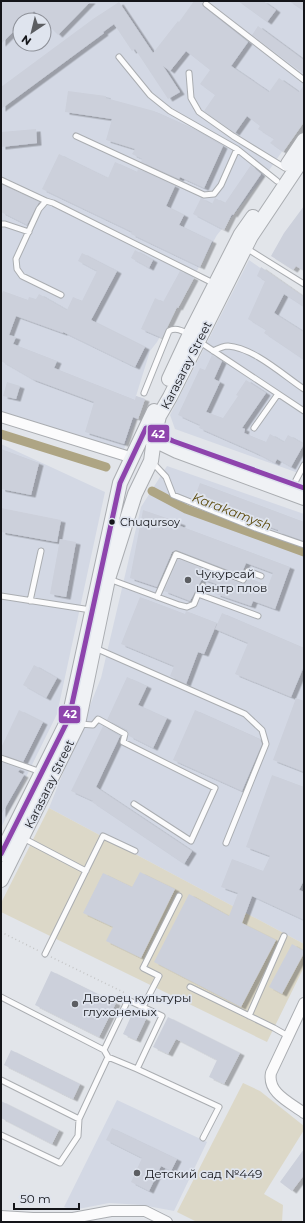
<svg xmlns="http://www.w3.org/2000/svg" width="305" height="1223" font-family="Montserrat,sans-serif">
<defs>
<filter id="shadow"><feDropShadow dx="4.5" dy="2.5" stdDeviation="0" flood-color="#0004"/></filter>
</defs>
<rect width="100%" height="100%" fill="#e2e5ea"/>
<path fill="#d3d8e4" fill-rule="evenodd" d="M1,1H304V120L265,176L217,235L157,342L150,351L136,396L145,399L124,449L1,413ZM20,20H44V44H20Z
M249,260L304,299V475L175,429L170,415Z
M1,444L105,492L57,714L1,828Z
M167,466L304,514V944L49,808L101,678L141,507Z
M117,1100L207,1142L174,1211L142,1205L109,1203L73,1210L64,1207Z"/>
<path fill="#dcd8c8" d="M49,808L304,944V967L267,1042L1,912V903Z
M243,1083L260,1091L304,1126V1130L264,1194L283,1205L282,1222H197L177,1212Z"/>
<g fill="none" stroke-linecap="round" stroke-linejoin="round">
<path stroke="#aea584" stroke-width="9" d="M1,434L106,467
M152,491L186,509L304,552"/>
</g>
<path fill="#ccd0db" filter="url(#shadow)" d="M1,1H91L58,35L34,11L25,20H20V25L1,44Z
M194,1H203L202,4L204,7L248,42L231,66L269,92L279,78L299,92L304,85V122L283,152L270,143L274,139L258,129L260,126L247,116L235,133L204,111L215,95L200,84L210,70L186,51L170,71L163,66L180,92L168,99L135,49L132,51L114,24L103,32L104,33L1,109V87L93,19L119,2L153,53L178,21L179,22Z
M238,1H263L276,10L267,22Z
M289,1H304V11Z
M258,26L304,60V74L252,35Z
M68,91L106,96V98L154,111L196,130L223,146L204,188L180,177L179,179L141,162L142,159L132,154L135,149L106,140L112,119L65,112Z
M36,129L37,143L1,147V132Z
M59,154L108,178L115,162L137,172L138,169L175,186L166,206L184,215L179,225L212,241L200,267L131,234L132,232L42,189Z
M251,165L261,174L233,215L232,214L224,230L193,214L201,198L212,204L215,198L225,203Z
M1,184L39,202L27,225L1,212Z
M304,206V271L296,266L293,270L271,256L284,233Z
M135,250L153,260L149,268L131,258Z
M82,253L117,271L91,320L145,347L135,367L63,332V333L16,316L9,335L16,337L13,344L57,361L54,368L135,400L136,396L145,399L138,419L133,417L124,444L85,432L94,402L32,379L1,361V296L3,291L28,300L29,297L36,299L39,294L67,310L73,297L82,301L97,271L78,261Z
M261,267L304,297V307L284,294L274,313L304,332V360L264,333L266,330L248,319L265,281L257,276Z
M180,271L194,278L178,308L177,307L162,338L141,329L155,298L163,302Z
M212,355L222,361L214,379L220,382L206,412L223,418L238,396L236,395L246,380L266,393L242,428L245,429L244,433L266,442L270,434L284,442L288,435L304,444L291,467L277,459L275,463L258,454L199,428L200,425L178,415L200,368L205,370Z
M7,382L20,386L16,399L3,396Z
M1,449L39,463L31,495L1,489Z
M200,483L304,522V541L278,532V530L194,499Z
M1,508L61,520L57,542L1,532Z
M143,510L181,523L180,526L290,567L275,609L253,601L251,606L216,594L219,585L202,579L190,601L164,591L178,559L242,584L245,583L249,578L268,586L273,573L246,563L241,575L176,550L172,552L157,587L130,578Z
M60,539L76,542L66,597L50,594Z
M140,597L185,614L186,611L217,623L204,654L198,652L186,684L170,676L174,666L121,644Z
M222,613L304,648V666L291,697L235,674L248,643L215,629Z
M34,665L57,678L46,698L23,685Z
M127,677L147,686L138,705L167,718L153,748L129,736V733L127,730L107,720Z
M296,698L304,701V772L273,760Z
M19,710L43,722L23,762L1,754V748Z
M195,710L260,739L262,744L242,791L173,760Z
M103,726L120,736L96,787L192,851L184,864L92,802L93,801L71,791Z
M1,762L20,769L18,772L24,775L1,815Z
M272,775L304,787V880L299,890L304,892V920L252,896L242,923L276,940L241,1007L154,962L189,894L229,916L238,893L221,887L232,859L263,871L270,856L246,847Z
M140,872L175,889L141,958L106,941L113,927L83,913L103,873L132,887Z
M292,944L304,951V953L282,994L269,987Z
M51,971L116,1003L99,1037L35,1005Z
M133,1012L146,1019L136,1040L123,1034Z
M168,1017L240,1053L224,1084L209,1077L217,1060L176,1039L168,1054L153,1047Z
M11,1050L80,1084L73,1099L4,1065Z
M1,1101L59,1130L52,1144L1,1118Z
M112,1128L177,1159L171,1171L161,1166L149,1191L131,1182L142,1158L106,1140Z
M304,1149V1175L292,1191L280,1182Z"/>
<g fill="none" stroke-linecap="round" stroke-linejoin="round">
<g stroke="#aaadb1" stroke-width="7">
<path id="service" d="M206,4L304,80
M119,57L150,95L170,111L237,149L277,181
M189,73L191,98L199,112L233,136L285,168
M76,136L204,195L214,194L221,185L237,149
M1,180L46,201
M1,224H5L29,232
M246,248L304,284
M61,295L22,276L17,269L16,259L39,209L46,201L53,203L215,284
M200,342L304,411
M213,351C217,349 223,346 228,346C254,348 283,375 304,389
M144,393L169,331C176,327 182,331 189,334
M254,428L278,394
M152,462L166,477L173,495L258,529L304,545
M294,484L304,465
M109,579L179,605L187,607L194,604L198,594L203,586
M198,594L258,616
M1,596L91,610
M157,597L176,554L243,580L248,571L261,576
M30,601L41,551
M95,648L245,714L262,730L266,744L226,843
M79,724L93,725L98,719L125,734L123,742L215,788L191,841L134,804
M1,758L41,772
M23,838L86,871
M45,954L103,836L135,851
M190,987L274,1028L288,1036
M1,997L104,1050L108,1057L137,1069L162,1016L128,1000L104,1050
M143,1007L159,976L143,968L179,896
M249,1016L284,936
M137,1069L219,1107L203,1138
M1,1080L79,1119L108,1057
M1,1135L60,1163L78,1136L79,1119"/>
</g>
<g stroke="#aaadb1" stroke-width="12">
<path id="minor" d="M1,417L133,458
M304,1003L271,1073C267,1093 291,1103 304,1113
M1,1216L33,1218H73L111,1211H145L167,1222"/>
</g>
<g stroke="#aaadb1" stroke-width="16">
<path id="secondary" d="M288,164L304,140
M169,379L190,334L241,234L253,217
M146,436L177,451L304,498
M1,854L69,718L120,483L154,411
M1,880L78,724L108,579L135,494L151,461L155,432L159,416L170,397L251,236L304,157"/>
</g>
<path stroke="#c4c5c6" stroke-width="1.5" stroke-dasharray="1 3" stroke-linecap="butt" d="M1,932L39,951
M51,957L125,993"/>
<use href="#service" stroke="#fbfbfc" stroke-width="5"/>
<use href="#minor" stroke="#fbfbfc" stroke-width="10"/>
<use href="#secondary" stroke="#f0f2f5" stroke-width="14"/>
<g stroke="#dfe4ee" stroke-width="8">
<path id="bus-1" d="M1,854L69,718L120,483L146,428L173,441L304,488"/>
</g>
<use href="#bus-1" stroke="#8e44ad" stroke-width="5"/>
</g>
<circle fill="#141519" stroke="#dfe4ee" stroke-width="1.5" cx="112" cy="522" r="3.5"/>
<g fill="#5c5e62" stroke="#dfe4ee" stroke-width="1.5">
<circle cx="188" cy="580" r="4"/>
<circle cx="75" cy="1004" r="4"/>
<circle cx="137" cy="1173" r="4"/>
</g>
<g text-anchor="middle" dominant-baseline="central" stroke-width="3.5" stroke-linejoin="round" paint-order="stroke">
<g font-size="11" fill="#141519" stroke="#dfe4ee" text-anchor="start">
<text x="120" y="522">Chuqursoy</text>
</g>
<g font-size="12" fill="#141519" stroke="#dfe4ee">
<text transform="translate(186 365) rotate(-63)">Karasaray Street</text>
<text transform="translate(49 784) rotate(-64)">Karasaray Street</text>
</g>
<g font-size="12" fill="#141519" stroke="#dfe4ee" text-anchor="start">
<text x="196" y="573">Чукурсай<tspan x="196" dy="14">центр плов</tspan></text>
<text x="83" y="997">Дворец культуры<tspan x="83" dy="14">глухонемых</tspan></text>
<text x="145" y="1173">Детский сад №449</text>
</g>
<g font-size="13" font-style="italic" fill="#5f4e12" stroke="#dfe4ee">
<text transform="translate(232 511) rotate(21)">Karakamysh</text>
</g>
</g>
<g stroke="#dfe4ee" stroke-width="1.5">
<rect x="147" y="424" width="23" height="19" rx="4" fill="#8e44ad"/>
<rect x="58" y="705" width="23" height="19" rx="4" fill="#8e44ad"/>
</g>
<g font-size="11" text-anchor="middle" font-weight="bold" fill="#fff">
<text x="158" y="438">42</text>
<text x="70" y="718">42</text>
</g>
<rect width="305" height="1223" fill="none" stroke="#141519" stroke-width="4"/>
<g transform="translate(32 32) rotate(215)"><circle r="19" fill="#dfe4ee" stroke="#8e9199"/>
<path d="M0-3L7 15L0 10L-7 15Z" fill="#5c5e62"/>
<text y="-6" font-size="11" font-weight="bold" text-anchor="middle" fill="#141519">N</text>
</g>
<path d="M14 1203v6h65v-6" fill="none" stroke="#141519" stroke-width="2"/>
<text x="20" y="1203" font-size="12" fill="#141519" stroke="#dfe4ee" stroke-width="3" paint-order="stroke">50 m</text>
</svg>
